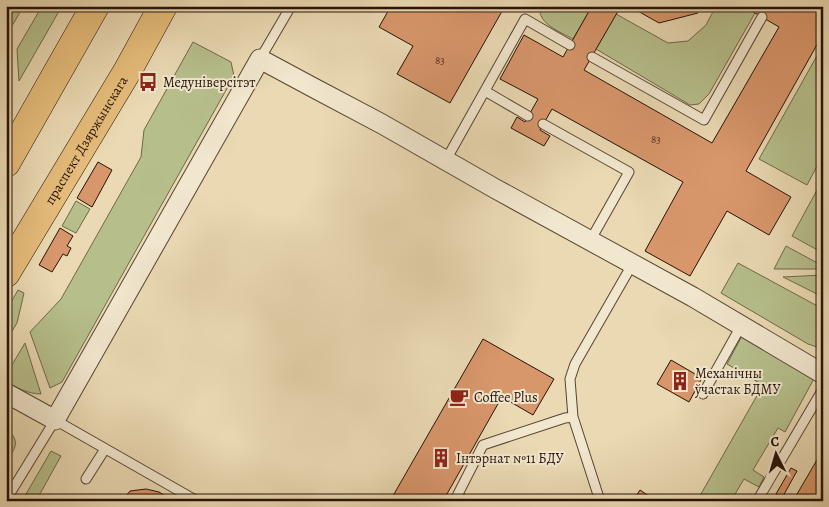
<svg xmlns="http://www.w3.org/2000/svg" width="829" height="507" font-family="Alegreya,serif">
<rect width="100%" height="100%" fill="#ead9b3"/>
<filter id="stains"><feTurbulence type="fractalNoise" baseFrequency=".004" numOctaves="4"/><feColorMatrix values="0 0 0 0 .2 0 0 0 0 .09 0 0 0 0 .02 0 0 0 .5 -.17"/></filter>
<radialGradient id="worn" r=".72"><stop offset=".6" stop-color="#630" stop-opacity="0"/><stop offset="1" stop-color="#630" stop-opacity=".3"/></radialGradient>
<path fill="#b6bf8c" stroke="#6e6849" d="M6,6H23V7L12,26L6,27Z
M42,6H62L19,81L17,49Z
M539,6H592L573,39C559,31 539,25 539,6Z
M716,6H743L755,13L709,94L699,104L690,105L596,49L616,14L668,43L688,41L706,25Z
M193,42L231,62L234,76L62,382L50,388L30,332L61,299L141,157L144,130Z
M823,45V155L807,185L759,159Z
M823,179V253L792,236Z
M76,201L90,209L76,233L62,226Z
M786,246L823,266V269H774Z
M738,263L823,309V347H817L808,344L721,293Z
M823,275V297L783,277Z
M18,290L24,293L17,323L6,341V311Z
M743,334L816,375L785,432L778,428L753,470L764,477L759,487L744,479L731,501H697L763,385L727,364Z
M25,343L41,394C29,394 16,388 6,381V375Z
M6,428C21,442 16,447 6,462Z
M51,451L61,456L36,501H22Z"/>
<path fill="#d8966b" stroke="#261206" d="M391,6H505L450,103L397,74L413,46L379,27Z
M592,6H621L584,70L712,143L779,27L743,6H823V34L746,171L791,197L769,235L727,211L690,276L645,251L683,182L552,109L540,130L550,136L544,146L511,128L517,117L525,122L538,99L500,79L524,35L563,57Z
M629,6H701L698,13L659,23Z
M98,162L112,170L92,207L77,198Z
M60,228L73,236L67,246L71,248L67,256L63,254L52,272L39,265Z
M483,339L554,379L533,415L507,400L499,402L443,501H390Z
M671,360L702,378L689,402L657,384Z
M821,453L823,454V501H793Z
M791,468L797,471L782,498L776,494Z
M146,489L159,492L172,500L122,501L130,491Z
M640,490L656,501H633Z"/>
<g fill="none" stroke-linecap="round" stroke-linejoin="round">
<g stroke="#574431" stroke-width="11">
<path id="lane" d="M592,57L704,120L762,17
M260,59L291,6
M485,91L528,116
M543,124L629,172L590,241
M446,160L525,19L570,45
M703,394L741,326
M86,479L105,449
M6,500L55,420L197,501
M465,501L457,496L483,445L565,418L573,417
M600,501L573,417L570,379L575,364L633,263
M757,501L823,389"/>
</g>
<g stroke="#574431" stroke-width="21">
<path id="street" d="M6,393L55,420L260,59L314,88L382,124L494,188L693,297L823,374"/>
</g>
<g stroke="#261206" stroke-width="29">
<g id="primary">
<path d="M6,163L95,6"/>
<path id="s1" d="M6,273L128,70L163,6"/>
</g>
</g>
<use href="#lane" stroke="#f1e6ce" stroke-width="9"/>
<use href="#street" stroke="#f1e6ce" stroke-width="19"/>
<use href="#primary" stroke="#e5bc7a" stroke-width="28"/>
</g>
<defs>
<g id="bus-bare" transform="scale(1.5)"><path d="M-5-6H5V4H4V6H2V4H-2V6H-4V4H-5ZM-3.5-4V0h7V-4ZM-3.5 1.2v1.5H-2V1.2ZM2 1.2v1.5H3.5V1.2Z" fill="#8f2418" stroke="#f1e6ce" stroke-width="2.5" paint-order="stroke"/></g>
<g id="building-bare" transform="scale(1.5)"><path d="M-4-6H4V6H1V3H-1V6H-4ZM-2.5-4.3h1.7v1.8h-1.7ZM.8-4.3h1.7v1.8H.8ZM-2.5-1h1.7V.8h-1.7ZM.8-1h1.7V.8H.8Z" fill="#8f2418" stroke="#f1e6ce" stroke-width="2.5" paint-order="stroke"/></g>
<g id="cafe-bare" transform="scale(1.5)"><path d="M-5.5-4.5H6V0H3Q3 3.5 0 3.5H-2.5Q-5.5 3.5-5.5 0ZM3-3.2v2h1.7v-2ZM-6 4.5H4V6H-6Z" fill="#8f2418" stroke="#f1e6ce" stroke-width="2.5" paint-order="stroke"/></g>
</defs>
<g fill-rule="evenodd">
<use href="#bus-bare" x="148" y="82"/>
<use href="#building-bare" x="680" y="381"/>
<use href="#cafe-bare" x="459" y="397"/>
<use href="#building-bare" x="441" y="458"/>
</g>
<g text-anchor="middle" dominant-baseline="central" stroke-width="4" stroke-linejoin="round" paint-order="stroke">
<g font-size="11" fill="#52331f">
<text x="440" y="60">83</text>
<text x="656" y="139">83</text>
</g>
<g font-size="14" fill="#261206" stroke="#f1e6ce" text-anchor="start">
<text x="163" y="82">Медуніверсітэт</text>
<text x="695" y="373">Механічны<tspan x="695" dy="16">ўчастак БДМУ</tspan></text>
<text x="474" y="397">Coffee Plus</text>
<text x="456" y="458">Інтэрнат №11 БДУ</text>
</g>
<g font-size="14" fill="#261206" stroke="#f1e6ce">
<text stroke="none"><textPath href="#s1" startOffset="155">праспект Дзяржынскага</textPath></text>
</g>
</g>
<rect width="829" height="507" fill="none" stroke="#ead9b3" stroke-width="25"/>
<rect x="8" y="8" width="814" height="492" fill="none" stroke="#261206" stroke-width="2.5"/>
<rect x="12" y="12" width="804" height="482" fill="none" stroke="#261206"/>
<g transform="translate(776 454) rotate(355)" stroke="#f1e6ce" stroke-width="4" paint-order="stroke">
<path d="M0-4L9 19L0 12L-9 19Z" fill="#261206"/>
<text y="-8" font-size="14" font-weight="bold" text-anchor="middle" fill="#261206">С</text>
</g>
<rect width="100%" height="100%" filter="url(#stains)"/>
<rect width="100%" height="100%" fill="url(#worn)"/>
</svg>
